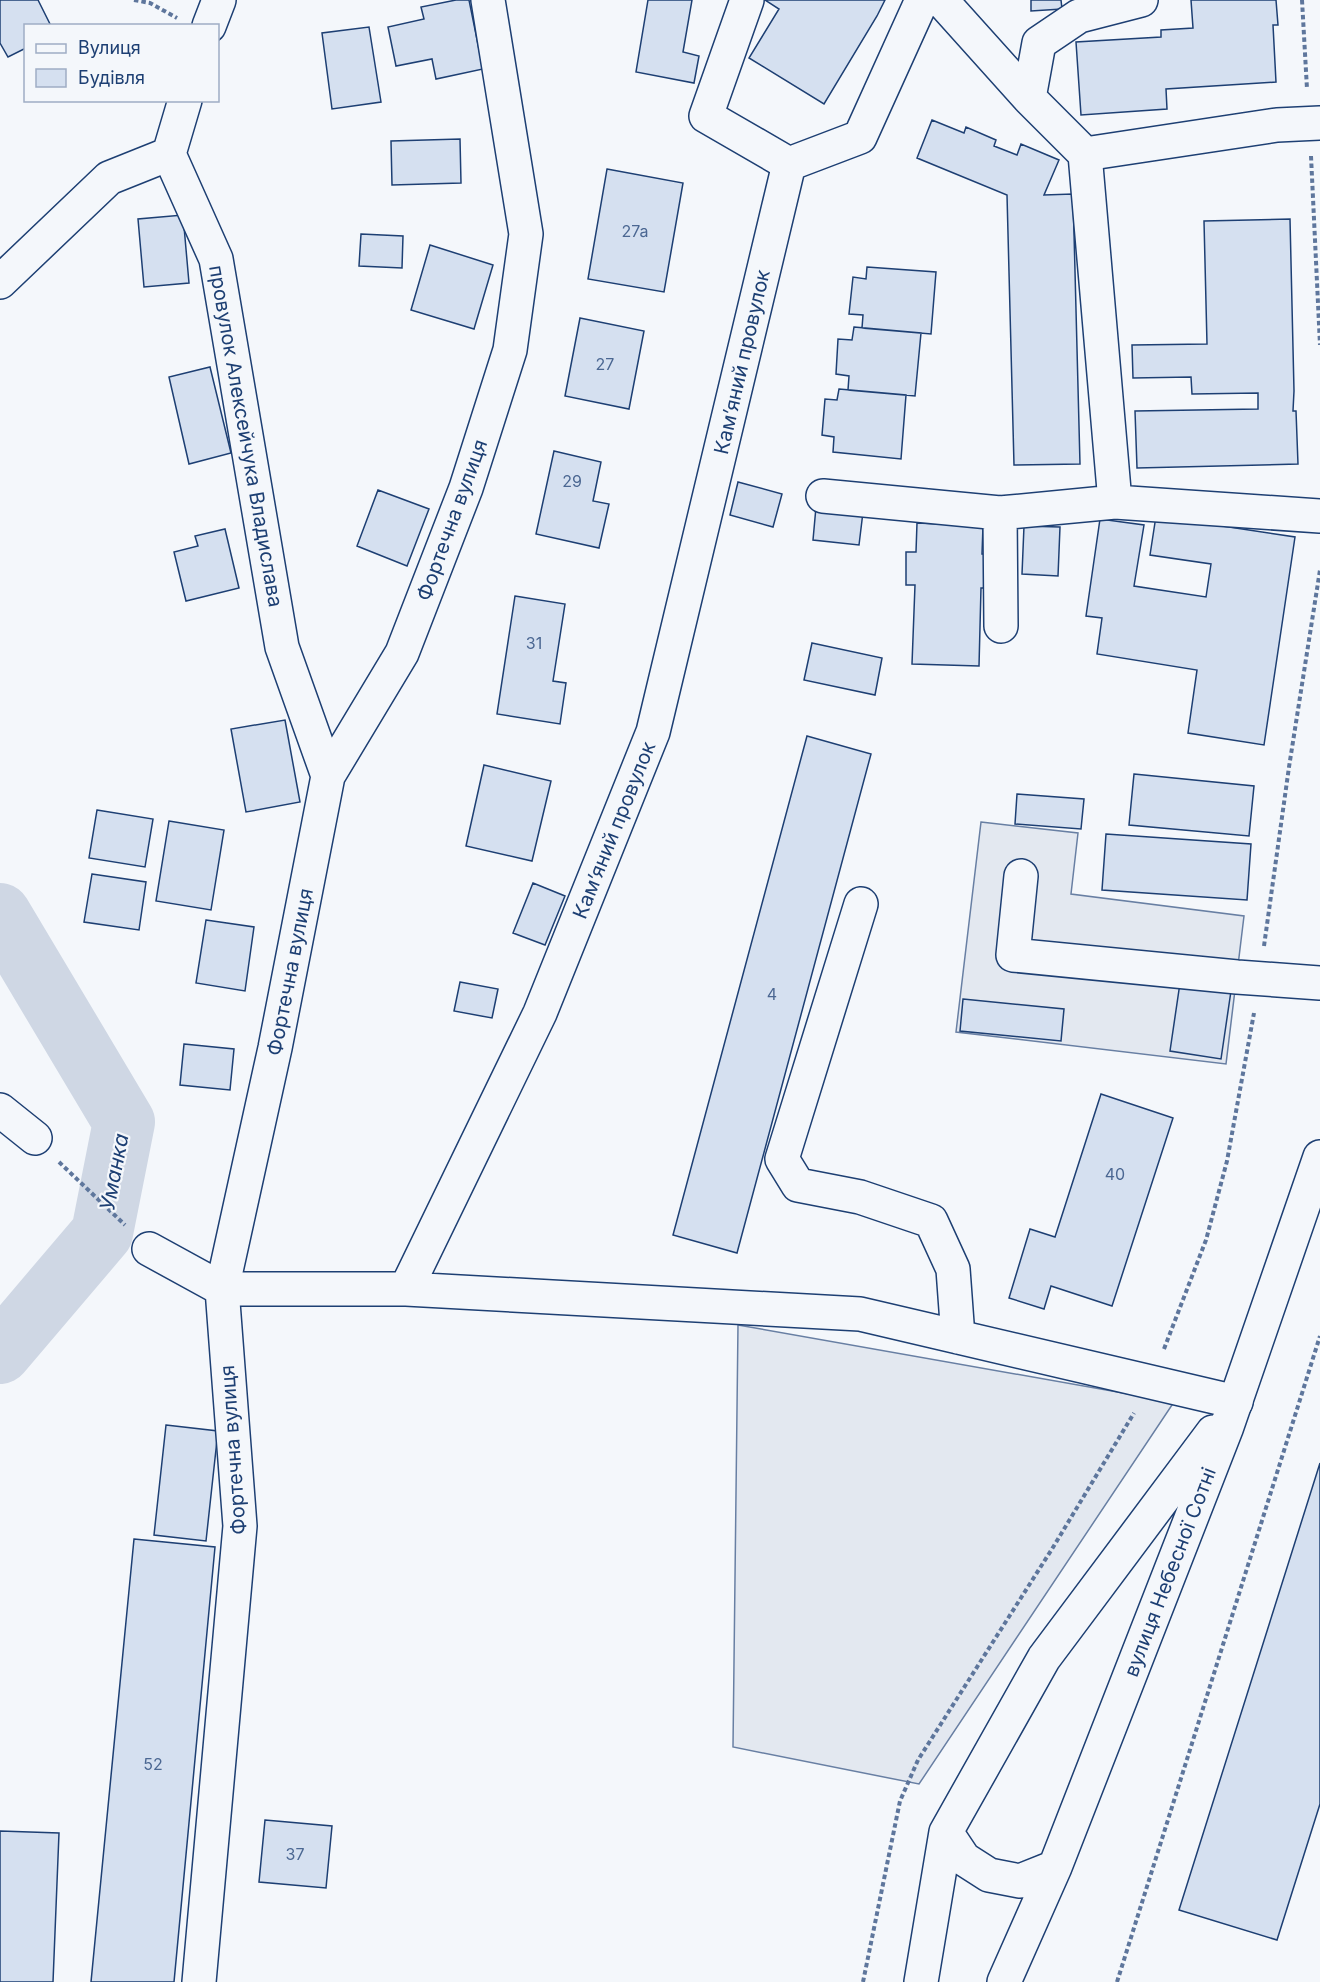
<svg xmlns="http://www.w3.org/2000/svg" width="1320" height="1982" font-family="Inter,sans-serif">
<rect width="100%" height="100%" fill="#f4f7fb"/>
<path fill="#e3e8f0" stroke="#687fa3" stroke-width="1.5" d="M981,822L1078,833L1071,894L1244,916L1226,1064L956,1032Z
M738,1325L1174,1402L919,1784L733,1747Z"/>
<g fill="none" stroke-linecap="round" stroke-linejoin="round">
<path stroke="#cfd7e4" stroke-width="62" d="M0,914L124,1122L102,1233L0,1353"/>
</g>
<path fill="#d5e0f0" stroke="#1d3f73" stroke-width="1.5" d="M0,0H38L51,26H26V48L8,57L0,43Z
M456,0H469L483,69L436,79L432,59L396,66L388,27L424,19L421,7Z
M648,0H692L683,52L699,56L694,83L636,72Z
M765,0H885L877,16L824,104L749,58L779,9Z
M1031,0H1061L1062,9L1031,11Z
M1191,0H1276L1278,25H1273L1276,82L1166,89L1167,109L1081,115L1076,42L1161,37V30L1193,28Z
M369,27L381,102L332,109L322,33Z
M932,120L964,133L966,127L996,140L994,146L1017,155L1021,144L1059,160L1044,195L1073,194L1080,464L1014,465L1007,195L917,158Z
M460,139L461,183L392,185L391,141Z
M607,169L683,183L664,292L588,279Z
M183,215L189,283L144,287L138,219Z
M1290,219L1294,391L1293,411H1296L1298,464L1137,468L1135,411L1258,409V393L1192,394L1191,377L1133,378L1132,345L1207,344L1204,221Z
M361,234L403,236L402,268L359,266Z
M430,245L493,265L474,329L411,310Z
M867,267L936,272L931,334L862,328L863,315L849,314L853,277L866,279Z
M580,318L644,331L629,409L565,396Z
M854,327L921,333L915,396L848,390L849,376L836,374L838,339L852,340Z
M210,367L231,453L189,464L169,377Z
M839,389L906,395L901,459L833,452L834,437L822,435L825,399L837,400Z
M554,451L601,462L593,501L609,504L599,548L536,534Z
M738,482L782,494L773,527L730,515Z
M378,490L429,509L407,566L357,546Z
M816,507L863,512L859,545L813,540Z
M1156,516L1295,537L1264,745L1188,733L1197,670L1097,654L1102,618L1086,616L1100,519L1144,525L1134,586L1206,597L1211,564L1150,555Z
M917,523L983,526L982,554H990L989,588H981L979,666L912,664L915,585H906V552H916Z
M1024,526L1060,527L1058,576L1022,574Z
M225,529L239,588L186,601L174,552L198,546L195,536Z
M515,596L565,604L553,681L566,683L560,724L497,714Z
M812,643L882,658L875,695L804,680Z
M285,720L300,802L246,812L231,729Z
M807,736L871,754L737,1253L673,1235Z
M484,765L551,781L532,861L466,846Z
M1134,774L1254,786L1249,836L1129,825Z
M1017,794L1084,799L1081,829L1015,824Z
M97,810L153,819L145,867L89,858Z
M169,821L224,830L211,910L156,901Z
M1106,834L1251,844L1247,900L1102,890Z
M92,874L146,882L139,930L84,922Z
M533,883L565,896L545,945L513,933Z
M206,920L254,927L245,991L196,983Z
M460,982L498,989L492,1018L454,1011Z
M1180,983L1231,991L1221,1059L1170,1051Z
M963,999L1064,1009L1061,1041L960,1031Z
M184,1044L234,1049L230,1090L180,1085Z
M1101,1094L1173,1118L1112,1306L1051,1286L1044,1309L1009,1298L1030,1229L1055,1237Z
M166,1425L218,1431L206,1541L154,1535Z
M1320,1463V1804L1277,1940L1179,1910Z
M134,1539L215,1547L174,1982H91Z
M265,1820L332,1826L326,1888L259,1882Z
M0,1831L59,1833L53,1982H0Z"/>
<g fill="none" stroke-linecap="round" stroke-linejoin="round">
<g stroke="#1d3f73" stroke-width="36">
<path id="minor" d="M747,0L706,116L789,164
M941,0L1029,98L1085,154
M209,26L219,0
M1029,98L1039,43L1079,16L1141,0
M185,100L169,154L216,259L282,647L328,776
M789,164L860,137L922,0
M0,282L109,178L169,154
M823,496L1000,513L1115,502L1320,516
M1115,502L1085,154L1277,125L1320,123
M1000,513L1001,626
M1021,876L1013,955L1237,977L1320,983
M861,904L782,1159L798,1185L860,1197L931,1221L953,1269L958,1337
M0,1110L35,1138
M149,1249L222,1289H406L540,1013L653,732L789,164
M406,1289L860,1314L1236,1402
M199,1982L240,1526L222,1289L275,1048L328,776L402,653L466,488L510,350L526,234L488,0"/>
</g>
<g stroke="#1d3f73" stroke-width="36">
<path id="major" d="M946,1832L964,1859L989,1875L1020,1881L1055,1867
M921,1982L946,1832L1044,1658L1213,1432
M1004,1982L1055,1867L1226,1429L1320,1157"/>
</g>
<path stroke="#5e769c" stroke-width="4" stroke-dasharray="4.5 3" stroke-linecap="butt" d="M134,0L150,3L177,18
M1302,0L1307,89
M1311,156L1320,345
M1264,946L1289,767L1320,570
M59,1162L125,1225
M1164,1349L1206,1240L1227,1161L1254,1013
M863,1982L900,1801L918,1760L1052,1549L1134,1413
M1117,1982L1320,1336"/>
<use href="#minor" stroke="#f4f7fb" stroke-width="33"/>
<use href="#major" stroke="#f4f7fb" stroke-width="33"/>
</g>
<g text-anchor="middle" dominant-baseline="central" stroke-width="4.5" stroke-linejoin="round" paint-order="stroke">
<g font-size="16" fill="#4b6792">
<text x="635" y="231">27а</text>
<text x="605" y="364">27</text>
<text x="572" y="481">29</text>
<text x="534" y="643">31</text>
<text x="772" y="994">4</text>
<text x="1115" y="1174">40</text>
<text x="153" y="1764">52</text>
<text x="295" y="1854">37</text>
</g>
<g font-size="20" fill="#1d3f73" stroke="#f4f7fb">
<text transform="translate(742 362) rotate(-77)">Камʼяний провулок</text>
<text transform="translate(246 436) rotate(80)">провулок Алексейчука Владислава</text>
<text transform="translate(452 520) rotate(-70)">Фортечна вулиця</text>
<text transform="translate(614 830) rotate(-68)">Камʼяний провулок</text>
<text transform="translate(290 972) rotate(-79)">Фортечна вулиця</text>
<text transform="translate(233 1450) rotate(-94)">Фортечна вулиця</text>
<text transform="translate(1170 1572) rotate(-69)">вулиця Небесної Сотні</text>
</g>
<g font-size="21" font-style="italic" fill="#1d3f73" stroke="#f4f7fb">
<text transform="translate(114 1172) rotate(-79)">Уманка</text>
</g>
</g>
<rect x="24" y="24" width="195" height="78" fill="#f4f7fb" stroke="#9eadc5" stroke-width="1.5"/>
<rect x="36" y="44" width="30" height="9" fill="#f4f7fb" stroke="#9eadc5" stroke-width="1.5"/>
<text x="78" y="54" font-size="18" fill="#1d3f73">Вулиця</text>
<rect x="36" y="69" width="30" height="18" fill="#d5e0f0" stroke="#9eadc5" stroke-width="1.5"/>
<text x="78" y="84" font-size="18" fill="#1d3f73">Будівля</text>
</svg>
